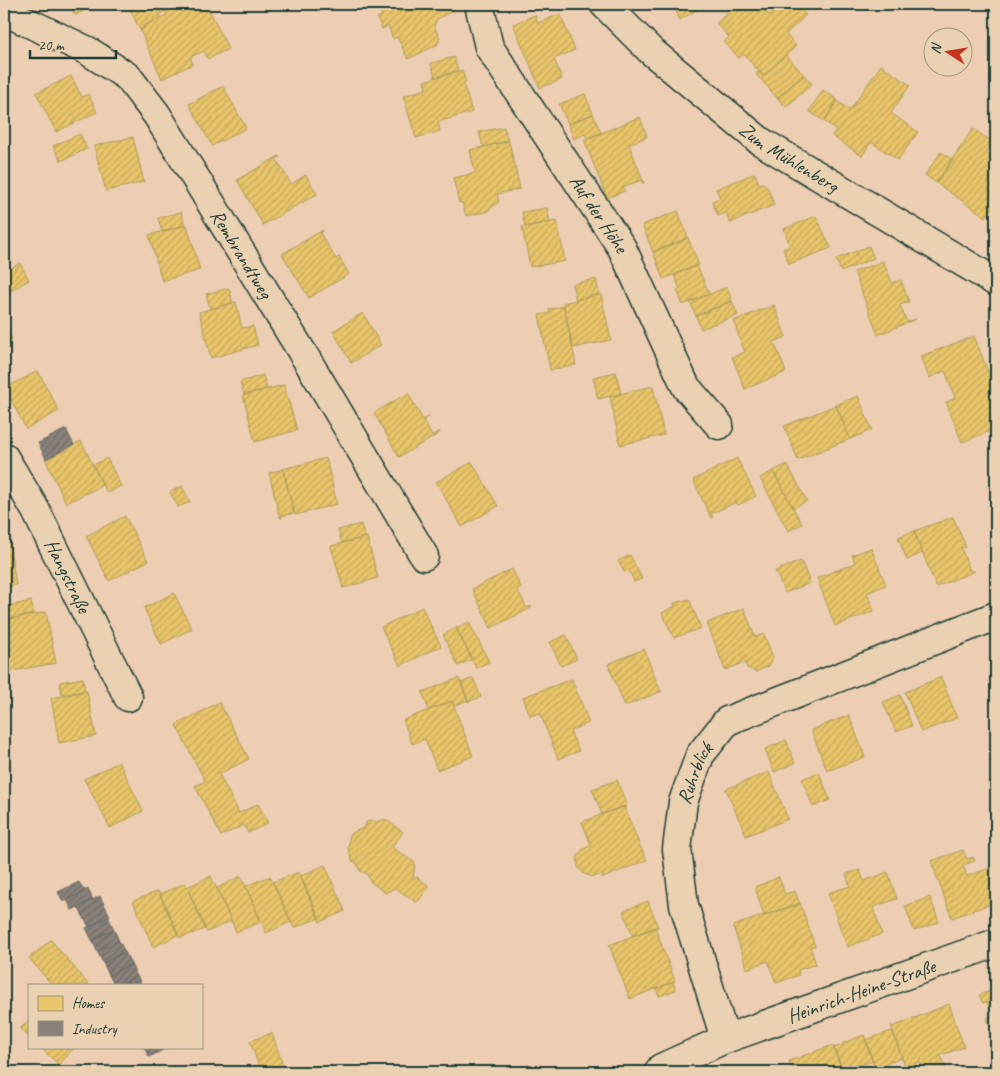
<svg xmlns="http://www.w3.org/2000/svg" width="1000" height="1076" font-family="Caveat,sans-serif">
<defs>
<pattern id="homes-hatch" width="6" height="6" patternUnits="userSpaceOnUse" patternTransform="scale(1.25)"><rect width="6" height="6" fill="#e9c46a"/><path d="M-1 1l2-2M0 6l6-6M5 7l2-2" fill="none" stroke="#c7a95c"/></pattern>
<pattern id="industry-hatch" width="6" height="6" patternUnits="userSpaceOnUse" patternTransform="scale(1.25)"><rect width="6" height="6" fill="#8a817c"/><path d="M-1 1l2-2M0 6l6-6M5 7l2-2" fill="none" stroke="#706b66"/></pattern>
</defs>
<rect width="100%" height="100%" fill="#eeceb2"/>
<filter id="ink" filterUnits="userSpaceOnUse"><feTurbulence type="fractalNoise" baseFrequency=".02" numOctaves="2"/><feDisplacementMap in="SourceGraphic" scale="10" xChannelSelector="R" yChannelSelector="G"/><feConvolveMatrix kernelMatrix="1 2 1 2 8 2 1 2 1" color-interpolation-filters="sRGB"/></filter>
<g filter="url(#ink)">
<path fill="url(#homes-hatch)" stroke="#ac9c5a" d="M69,4H98L75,15Z
M142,4H175L176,6L160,14L161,18L143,26L144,28L140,30L130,9Z
M177,4H198L211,13L228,49L208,59L204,51L190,57L193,64L162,79L140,30L144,28L143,26L167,15L165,11L176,6Z
M380,4H451L454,10L437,19L434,26L440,38L437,45L408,59L397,37L393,39L388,26L382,29L377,18L382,16L377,5Z
M673,4H704L705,5L680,20Z
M737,4H758L769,15L782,4H796L806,15L786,34L796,46L763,76L744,54L739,58L724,42L729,37L716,23Z
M560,14L575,50L554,59L562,79L540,88L513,24L535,15L538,23Z
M786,55L804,75L777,98L756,74L759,71L763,76Z
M454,57L458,71L435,77L431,63Z
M881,65L910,85L891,113L918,132L898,160L871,142L862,156L832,136L836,130L824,121L837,101L850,110Z
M462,70L466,82L463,83L472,112L438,122L440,131L416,138L403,96L426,89L424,81Z
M804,75L812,84L786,107L777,98Z
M71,76L82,97L88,94L97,112L56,132L36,93Z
M223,86L246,128L212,146L189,104Z
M823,90L838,100L824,121L809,111Z
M585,94L593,114L568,124L559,104Z
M593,114L601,133L587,139L585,134L574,139L568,124Z
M640,117L647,137L629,144L644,183L643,184L642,180L623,187L625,191L607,198L584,140Z
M504,127L508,141L483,147L479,132Z
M973,129L993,142L986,152L996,159V203L986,217L936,183Z
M80,134L87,149L61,161L53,146Z
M133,137L144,182L106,191L94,146Z
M509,141L520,189L497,194L499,202L486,212L466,216L462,202L459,203L453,178L475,173L470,150Z
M941,152L953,160L936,183L925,175Z
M279,156L280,157L276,159L291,184L306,175L317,194L263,225L237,180Z
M755,173L759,184L763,183L768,188L774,205L730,223L726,213L718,216L712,201L720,198L716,189Z
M547,208L550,222L525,227L522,212Z
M678,211L688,238L653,252L642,225Z
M181,212L185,225L162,232L158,218Z
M816,216L831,248L789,264L783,249L790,246L784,229Z
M557,221L565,261L530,267L522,227Z
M187,225L200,270L162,281L149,235Z
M323,230V231L320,233L336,259L339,257L349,274L309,298L282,254Z
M688,238L699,265L663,279L653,252Z
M869,246L874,258L841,272L836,259Z
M883,261L892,283L901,280L909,302L900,305L907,322L916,319L878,335L854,272Z
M20,263L29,280L10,291L8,287L4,289V272Z
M697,265L709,294L683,305L677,290L680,289L674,275Z
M596,279L599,294L576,300L572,284Z
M727,287L732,301L696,316L690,302Z
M229,288L233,303L210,309L206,294Z
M601,294L611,340L573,348L563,303Z
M732,301L738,315L701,329L696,316Z
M236,302L242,328L253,326L258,345L211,358L199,312Z
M774,305L786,337L774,342L786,372L745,389L732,357L745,352L733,321Z
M564,306L576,365L550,370L539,315L550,313L549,309Z
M363,313L381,345L351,363L333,331Z
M4,325L12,339L4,344Z
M974,336L996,392V397L992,399L996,410V429L962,442L946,402L955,398L945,371L929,378L921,356Z
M38,371L59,411L26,429L5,388Z
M616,372L621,394L598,399L593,377Z
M263,375L267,389L244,395L240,382Z
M284,385L297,430L255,442L243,395Z
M653,386L664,435L620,445L610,396Z
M408,393L423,420L430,416L423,420L432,436L439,431L440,433L399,457L374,413Z
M858,396L872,430L850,439L836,405Z
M836,405L850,439L798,460L784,426Z
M81,441L103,485L66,503L45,459Z
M107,458L121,486L107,493L93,465Z
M326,458L337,504L295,515L283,469Z
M737,458L756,496L738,505L736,502L711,514L713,517L711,518L693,480Z
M472,462L498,506L462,527L436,482Z
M787,464L807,501L793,508L773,471Z
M283,469L294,513L281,516L282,518H280L269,473Z
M773,471L802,524L788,531L760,478Z
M182,486L190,502L178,507L170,492Z
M125,516L148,561L109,581L86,536Z
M953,517L966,547L961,548L970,571H975L936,587L914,531Z
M361,524L365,537L342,543L338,530Z
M914,531L922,553L907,560L898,537Z
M367,537L378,578L343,588L331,546Z
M9,540L16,585L4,587V541Z
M871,548L886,585L867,593L874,611L835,626L817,578L855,563L852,555Z
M630,555L642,579L634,582L629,570L624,572L618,561Z
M801,561L810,583L785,593L775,571Z
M512,569L521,587L517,589L527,608L531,606V608L491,628L472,589Z
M174,593L192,629L161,644L144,608Z
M689,599L701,628L674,638L662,613L675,606L674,603Z
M31,601L34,614L4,620V607Z
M422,607L441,646L400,666L381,627Z
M744,608L755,637L764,634L773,657L769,666L756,672L747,668L745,662L725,670L707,623Z
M46,612L56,663L7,672L4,654L9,653L4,620Z
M469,622L489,662L476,668L456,628Z
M456,628L472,659L458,666L443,635Z
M566,635L577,659L561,666L550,642Z
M644,649L660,690L662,691L625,706L608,664Z
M941,677L957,718L921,732L905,692Z
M83,678L85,691L62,695L60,682Z
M459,678L468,700L454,706L452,701L429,710L422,692Z
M473,678L481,697L468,702L461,683Z
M572,679L589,723L570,731L579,751L558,759L540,713L530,716L523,697Z
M996,689V706L991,692Z
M87,691L96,736L59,743L51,698Z
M900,695L912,726L896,732L883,702Z
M452,701L473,756L437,770L425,739L412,744L403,720Z
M219,702L249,759L219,774L239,813L258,804L268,823L248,833L244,825L221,836L195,786L205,781L176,725Z
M849,715L865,757L827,771L811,730Z
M786,740L795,763L774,772L765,749Z
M119,762L143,811L110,828L84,779Z
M769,772L788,819L746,836L726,789Z
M819,772L830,800L813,807L802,779Z
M617,780L627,806L602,814L592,789Z
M624,806L640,846L647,860L603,878L602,874L594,877L584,874L578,867L577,858L582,850L591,845L582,822Z
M385,819L403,832L392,847L415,863L413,879L417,877L428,885L427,889L419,900L416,902L395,888L385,893L370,881L367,874L360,871L356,862L352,861L348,849L350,834L365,827L366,822L372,820L376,822Z
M963,850L967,859L973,857L975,861L963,865L967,876L996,866V902L952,918L931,861Z
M325,865L345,911L320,922L300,876Z
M860,870L864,881L888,872L897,899L873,907L882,934L847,947L828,893L850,886L846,874Z
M299,872L319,918L294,928L273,882Z
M211,876L231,921L207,932L187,887Z
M241,876L261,922L236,932L217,888Z
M270,876L291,922L266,933L246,886Z
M779,877L785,894L795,891L800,904L764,916L755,887Z
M185,883L205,929L180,938L160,894Z
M158,891L178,935L153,947L133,901Z
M930,897L939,922L914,931L905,906Z
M648,901L658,927L633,936L623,911Z
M800,903L815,946L810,947L816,964L798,970L799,975L776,983L768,961L747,969L733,926Z
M655,927L675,981L630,999L609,945Z
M51,940L89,985H52L29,958Z
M673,982L676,990L659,996L656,989Z
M996,989V1039L987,1018L992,1016L987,1002L983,1003L979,995Z
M949,1004L964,1047L941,1055L947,1072H924L920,1062L905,1067L891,1025L892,1027Z
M29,1020V1037L20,1029Z
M892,1031L902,1058L875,1068L865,1040Z
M272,1033L284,1068L273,1072H261L250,1041Z
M864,1035L873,1061L842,1071L834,1048L843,1045V1043Z
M833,1045L843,1072H793L789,1061Z
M40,1047H73L74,1048L59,1065Z"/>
<path fill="url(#industry-hatch)" stroke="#6a6d66" d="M66,429L74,445L46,459L38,443Z
M79,882L85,891L63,902L58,892Z
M88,889L93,900L72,910L67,900Z
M100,896L110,916L89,927L78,907Z
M108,917L114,929L92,940L86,928Z
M114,929L119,941L97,951L92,940Z
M119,941L125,952L103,963L97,951Z
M125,952L131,964L109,975L103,963Z
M131,964L137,976L119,985H114L109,975Z
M137,976L142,985H119Z
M144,1047H169L149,1057Z"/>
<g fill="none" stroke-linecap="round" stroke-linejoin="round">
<g stroke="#1f3d34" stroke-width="31">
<g id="street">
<path id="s1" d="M479,4L489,47L622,248L686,387L719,425"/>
<path id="s2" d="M604,4L651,51L760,141L996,282"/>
<path id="s3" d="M4,11L88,51L128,77L157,115L321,383L424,556"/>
<path id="s4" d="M4,457L35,509L128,697"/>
<path id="s5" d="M725,1039L684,905L677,849L683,802L700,755L727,721L996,616"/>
<path id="s6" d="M659,1072L661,1068L725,1039L996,943"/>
</g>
</g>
<use href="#street" stroke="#ead1b2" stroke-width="28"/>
</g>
</g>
<g text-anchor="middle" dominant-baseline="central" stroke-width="5" stroke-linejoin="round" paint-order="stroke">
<g font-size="20" fill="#1f3d34" stroke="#ead1b2">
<text stroke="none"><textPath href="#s2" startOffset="241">Zum Mühlenberg</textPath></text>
<text stroke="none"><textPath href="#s1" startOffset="244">Auf der Höhe</textPath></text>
<text stroke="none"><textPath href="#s3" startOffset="351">Rembrandtweg</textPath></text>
<text stroke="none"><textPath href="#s4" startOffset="135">Hangstraße</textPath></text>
<text stroke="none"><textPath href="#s5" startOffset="275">Ruhrblick</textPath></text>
<text stroke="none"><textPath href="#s6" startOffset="219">Heinrich-Heine-Straße</textPath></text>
</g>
</g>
<rect width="1000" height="1076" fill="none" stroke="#ead1b2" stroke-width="20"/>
<rect x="10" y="10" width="980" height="1056" fill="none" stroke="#1f3d34" stroke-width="2" filter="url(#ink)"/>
<rect x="28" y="984" width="175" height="65" fill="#ead1b2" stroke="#999680"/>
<rect x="38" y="996" width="25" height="15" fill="#e9c46a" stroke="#999680"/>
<text x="72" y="1008" font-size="15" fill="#1f3d34">Homes</text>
<rect x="38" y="1021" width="25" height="15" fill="#8a817c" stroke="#999680"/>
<text x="72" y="1034" font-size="15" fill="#1f3d34">Industry</text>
<g transform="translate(948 52) rotate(282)"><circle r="24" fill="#ead1b2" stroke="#999680"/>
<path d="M0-4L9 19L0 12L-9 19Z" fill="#c8321e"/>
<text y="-8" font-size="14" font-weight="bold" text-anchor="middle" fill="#1f3d34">N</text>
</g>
<path d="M30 50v8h86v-8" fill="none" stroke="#1f3d34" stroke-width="2.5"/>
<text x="38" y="50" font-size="15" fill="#1f3d34" stroke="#ead1b2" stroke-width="4" paint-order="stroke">20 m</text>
</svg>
